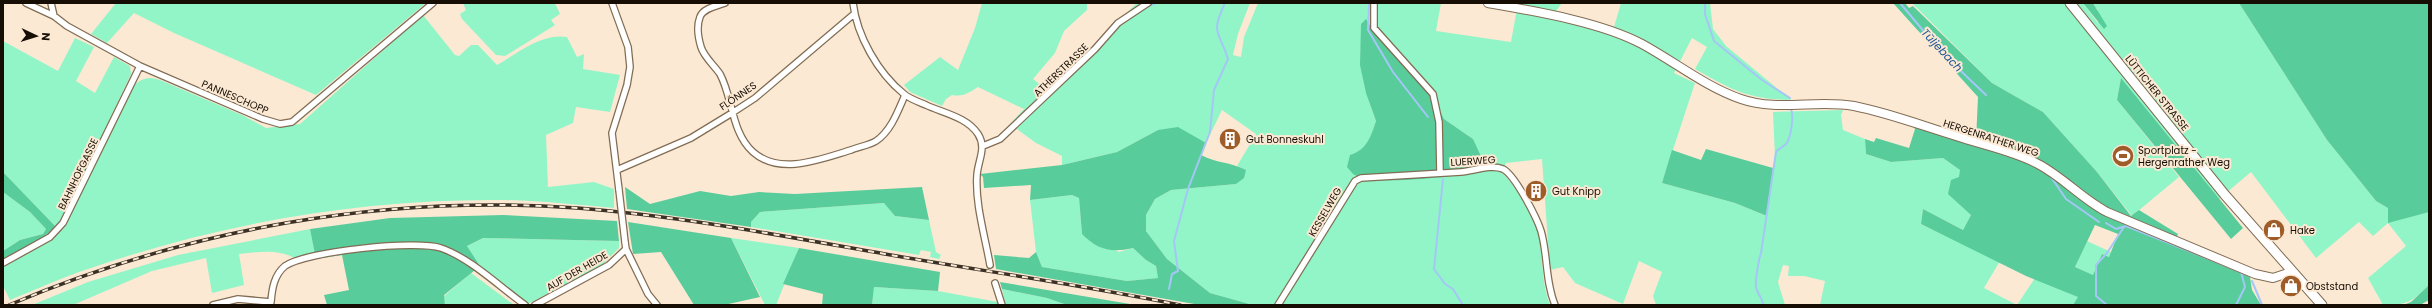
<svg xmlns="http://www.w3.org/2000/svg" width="2432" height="308" font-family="Poppins,sans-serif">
<rect width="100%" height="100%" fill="#fce9d3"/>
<path fill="#92f5c8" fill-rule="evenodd" d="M116,3H426L316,95L174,33L134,13L107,43L91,34Z
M463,3H555L560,14L551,20L555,25L552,27L505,56L496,55L462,19L460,14L466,10Z
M982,3H1087V10L1064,31L1055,53L1033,79L1047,90L1137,3H1250L1238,34L1233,55L1241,57L1244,37L1258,3H1441L1436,31L1511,42L1518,3H1562L1556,11L1614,27L1621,3H1710L1713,29L1726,46L1791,100C1747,99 1732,90 1695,69L1707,47L1692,38L1674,73L1695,83L1662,183L1735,203L1767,216L1775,157L1773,112L1843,110L1841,115L1843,130L1865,139L1866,154L1891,162L1943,158L1960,170V177L1971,215L1963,230L1923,209L1921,224L2000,261L1984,288L2017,305H1820L1825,281L1804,276H1788L1789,266L1783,265L1778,282L1785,305H1656L1653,296L1662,272L1639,261L1623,304L1575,283L1563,267L1550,270L1542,159L1506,163L1502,173C1517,185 1538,223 1540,242C1543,263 1542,285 1550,305H1253L1210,293L1167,259L1146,231V215L1155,199L1171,190L1236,184L1245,170L1237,166L1256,134L1222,110L1206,143L1158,130L1117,152L1062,165V156L1036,143L1010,124L1024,109L978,87C969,93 963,97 952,95L946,99L942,106L910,92L904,85L940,57L958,70L975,28ZM1361,45L1436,107L1444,119L1473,139L1482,172L1401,180L1368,179L1359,152L1370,140L1376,121C1367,95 1359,73 1361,45Z
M1912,3H2083L2098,23V10L2093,3H2239L2327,140L2376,201L2389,208L2420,213L2429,212V285C2411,302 2408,305 2383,305L2368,278L2406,246L2388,223L2373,236L2359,222L2316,258L2251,172L2219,199L2121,79L2117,100L2179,177L2132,216L2097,172L2043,112L1992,83Z
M423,15L455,55L459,56L471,45H478L497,65C518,53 541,33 567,37L577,57L584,54L583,69L620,75L610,112L576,107L573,123L546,135L548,187L594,182L614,189V208C576,205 537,200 499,200C361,199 222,223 91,268C63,277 37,289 10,300L3,286V265L50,240L64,228L134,85C143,78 149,76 160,80L242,115L266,128L300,124Z
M75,38L94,47L76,81L95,93L114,57L130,66L131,74L62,220L56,227L3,172V41L58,71Z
M3,192L30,212L46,229L43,234L20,240L3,251Z
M1072,195L1079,198L1082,234L1119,252L1133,248L1146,260L1156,266L1158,278L1127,281L1042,267L1036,252L1030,200Z
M885,203L895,216L929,220L936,252L941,255L939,259L930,257L931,252L921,250L919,255L751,227V222L760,212Z
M310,229L316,256L298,260C279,248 261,252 239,254L244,285L212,293L206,258L152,271L73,305H32L88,282L178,255Z
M483,238L619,241V248L601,266L528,304L480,266L467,246Z
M731,238L799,248L776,305H765Z
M2087,241L2111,252L2109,257L2102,254L2093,275L2075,267Z
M471,273L514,305H445L444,296Z
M2035,278L2041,280L2079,297L2073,305H2017Z
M874,287L938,291L998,302L999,305H872Z
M1002,289L1047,298L1064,304L1075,305H1006Z"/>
<path fill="#59cc9c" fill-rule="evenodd" d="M1893,3H1905L1909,8L1913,6L1992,83L2043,112L2097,172L2131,216L2139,210L2178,234L2174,244L2250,277L2252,290L2261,305H2073L2078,297L2026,276L1921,224L1923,209L1963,230L1971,215L1948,194L1951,180L1959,177L1960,170L1943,158L1891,162L1866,154L1865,139L1874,142L1876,138L1909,148L1915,129L1908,117L1976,140L1978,97ZM2095,225L2118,234L2109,257L2102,254L2093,275L2075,267Z
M2083,3H2093L2107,26L2104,29Z
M2239,3H2429V212L2388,223V208L2376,201L2327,140Z
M1366,19L1374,32L1428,90L1444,119L1473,139L1485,165L1483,172C1456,175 1375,188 1353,174C1351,172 1349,169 1347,167L1350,155C1367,150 1371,136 1376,121L1366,93L1360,65L1361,24Z
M2121,78L2243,228L2231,239L2117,100Z
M1178,127L1206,143L1201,155C1215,163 1231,162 1246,170L1244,178L1236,184L1171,190L1155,199L1146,215V231L1167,259L1210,293L1253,305H1200L996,269L994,255L1029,258L1036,252L1042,267L1127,281L1158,278L1156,266L1146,260L1133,248C1111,253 1098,250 1082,234L1079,198L1072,195L1030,200L1031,185L984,188L983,177L980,174L1062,165L1117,152L1158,130Z
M1706,149L1773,168L1767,216L1735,203L1662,183L1672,150L1701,160Z
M3,172L56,227L41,239L3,259V251L20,240L43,234L46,229L30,212L3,192Z
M625,187L650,204L700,191L731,196L759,192L795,194L922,187L929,220L895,216L884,203L760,212L751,222V227L627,209Z
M503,215L617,221L619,241L483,238L467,246L480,266L444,295L445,305H327L324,295L349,290L342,255L316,259L310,229L390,218Z
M628,222L731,238L760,297L724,305H694L661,252L633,254Z
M799,248L940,272L938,291L874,287L872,305H822L823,294L783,284Z
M1000,282L1136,305L1064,304L1047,298L1002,289Z
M2429,285V300L2420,305H2403L2411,302Z"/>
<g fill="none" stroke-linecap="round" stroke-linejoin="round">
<path stroke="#a4c7f6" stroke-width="2" d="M1369,3L1368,30L1393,72L1428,117
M1705,3V14L1714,41L1762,80L1790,98
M1900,3L1942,53L1986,95
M1146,7L1156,3
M2049,174L2066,199L2099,222
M1443,179L1434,269L1445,284L1453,289L1463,305
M2106,223L2116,229L2126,226L2241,272L2245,287L2236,305
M2252,281L2262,305
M1169,289L1172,274L1178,271L1174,241L1188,189L1210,132L1214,90L1228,59C1219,30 1210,35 1225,3
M1763,305C1763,298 1757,294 1756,287C1755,281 1759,258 1761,253L1776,152C1779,148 1783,147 1786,144C1791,138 1794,117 1791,109
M1834,305H1840
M2107,305L2096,296V265L2107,253L2124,227"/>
<g stroke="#816d54" stroke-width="8">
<path id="street" d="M26,3L54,16L67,26L140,66L263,119L280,124L292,122L433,3
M51,3L54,16
M612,3L628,47L630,67L627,85L612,133L619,190
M725,3C717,6 703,8 700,17C696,27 698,37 701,47C704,57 714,65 720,74C733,98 731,132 753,152C780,176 821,159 851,150C858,147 870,145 876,141C891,131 898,111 905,95
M853,3C857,36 878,73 904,94C910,99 919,102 926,105C943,113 967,117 978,134C987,148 978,160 977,175C975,204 985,236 990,265
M1374,3V28L1433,94L1439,122L1440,173
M983,146L1000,139L1095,49L1118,23L1148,3
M617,170L691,138L732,113L755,98L854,14
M625,242L626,249L648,294L657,305
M3,263L50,237L63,223L140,66
M995,283L1002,305
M213,305L238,299L271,302C272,289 274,275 285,266C306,251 417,240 441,248C470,258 500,287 525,305
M535,305L609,265L626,249
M1278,305L1355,181L1361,178C1395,176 1428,174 1461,172C1474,171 1491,164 1503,169C1515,175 1537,218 1541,231C1548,255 1545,281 1555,305"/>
</g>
<g stroke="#816d54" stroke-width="10">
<path id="secondary" d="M1488,3C1534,11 1601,22 1642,44C1675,62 1706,87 1741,99C1778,112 1817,99 1854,106C1889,113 1923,126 1956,136C1983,145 2014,151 2038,164C2063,177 2082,199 2107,212L2255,274L2273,278L2291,272"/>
</g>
<g stroke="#816d54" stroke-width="11">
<path id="primary" d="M2070,3L2225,195L2322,305"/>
</g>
<use href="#street" stroke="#fff" stroke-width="5.5"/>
<use href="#secondary" stroke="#fff" stroke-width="8"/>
<use href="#primary" stroke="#fff" stroke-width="9"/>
<g stroke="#3b3126" stroke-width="3.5">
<path id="rail" d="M9,305C188,229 383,194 577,208C680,216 783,236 885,254C983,271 1082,285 1180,305"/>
</g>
<use href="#rail" stroke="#fce9d3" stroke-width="2" stroke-dasharray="6" stroke-linecap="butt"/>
<g stroke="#816d54" stroke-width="8" stroke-linecap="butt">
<path id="street-bridge" d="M619,190L625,242"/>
</g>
<use href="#street-bridge" stroke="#fff" stroke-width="5.5"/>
</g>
<defs>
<g id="building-disc" transform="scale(1.15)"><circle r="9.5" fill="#9e5c29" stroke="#fce9d3"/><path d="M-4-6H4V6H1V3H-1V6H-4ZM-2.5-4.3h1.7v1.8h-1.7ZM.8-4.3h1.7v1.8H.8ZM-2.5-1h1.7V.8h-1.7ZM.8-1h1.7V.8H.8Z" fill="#fff"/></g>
<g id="stadium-disc" transform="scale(1.15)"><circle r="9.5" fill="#9e5c29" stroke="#fce9d3"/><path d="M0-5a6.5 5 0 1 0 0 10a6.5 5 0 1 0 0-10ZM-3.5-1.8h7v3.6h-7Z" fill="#fff"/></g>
<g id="shop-disc" transform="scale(1.15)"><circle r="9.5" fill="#9e5c29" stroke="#fce9d3"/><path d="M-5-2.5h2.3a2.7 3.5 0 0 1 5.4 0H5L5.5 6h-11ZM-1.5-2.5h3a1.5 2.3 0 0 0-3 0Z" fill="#fff"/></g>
</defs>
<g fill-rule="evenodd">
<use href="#building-disc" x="1230" y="139"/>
<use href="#stadium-disc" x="2123" y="156"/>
<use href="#building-disc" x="1536" y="191"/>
<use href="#shop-disc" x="2274" y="230"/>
<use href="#shop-disc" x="2291" y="286"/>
</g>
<g text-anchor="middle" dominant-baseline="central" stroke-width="4" stroke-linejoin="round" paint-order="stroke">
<g font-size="10" fill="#160e05" stroke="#fce9d3">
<text transform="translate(1061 70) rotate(-44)">ATHERSTRASSE</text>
<text transform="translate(2157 93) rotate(51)">LÜTTICHER STRASSE</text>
<text transform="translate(738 96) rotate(-34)">FLÖNNES</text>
<text transform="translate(235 97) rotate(23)">PANNESCHOPP</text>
<text transform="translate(1991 138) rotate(18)">HERGENRATHER WEG</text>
<text transform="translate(1473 161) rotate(-4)">LUERWEG</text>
<text transform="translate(78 174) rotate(-64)">BAHNHOFGASSE</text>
<text transform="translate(1325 212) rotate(-60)">KESSELWEG</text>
<text transform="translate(577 271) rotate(-30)">AUF DER HEIDE</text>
</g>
<g font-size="10" fill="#160e05" stroke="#fce9d3" text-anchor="start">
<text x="1246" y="139">Gut Bonneskuhl</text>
<text x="2138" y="150">Sportplatz -<tspan x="2138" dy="12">Hergenrather Weg</tspan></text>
<text x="1552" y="191">Gut Knipp</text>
<text x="2290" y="230">Hake</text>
<text x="2306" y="286">Obststand</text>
</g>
<g font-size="11" font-style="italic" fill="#1a5296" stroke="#fce9d3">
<text transform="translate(1942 50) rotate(47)">Tüljebach</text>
</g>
</g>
<rect width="2432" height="308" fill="none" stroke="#160e05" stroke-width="8"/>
<g transform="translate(36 36) rotate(94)" stroke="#fce9d3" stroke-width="3" paint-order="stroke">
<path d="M0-3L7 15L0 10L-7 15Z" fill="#160e05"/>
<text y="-6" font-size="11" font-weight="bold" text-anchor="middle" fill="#160e05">N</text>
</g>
</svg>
